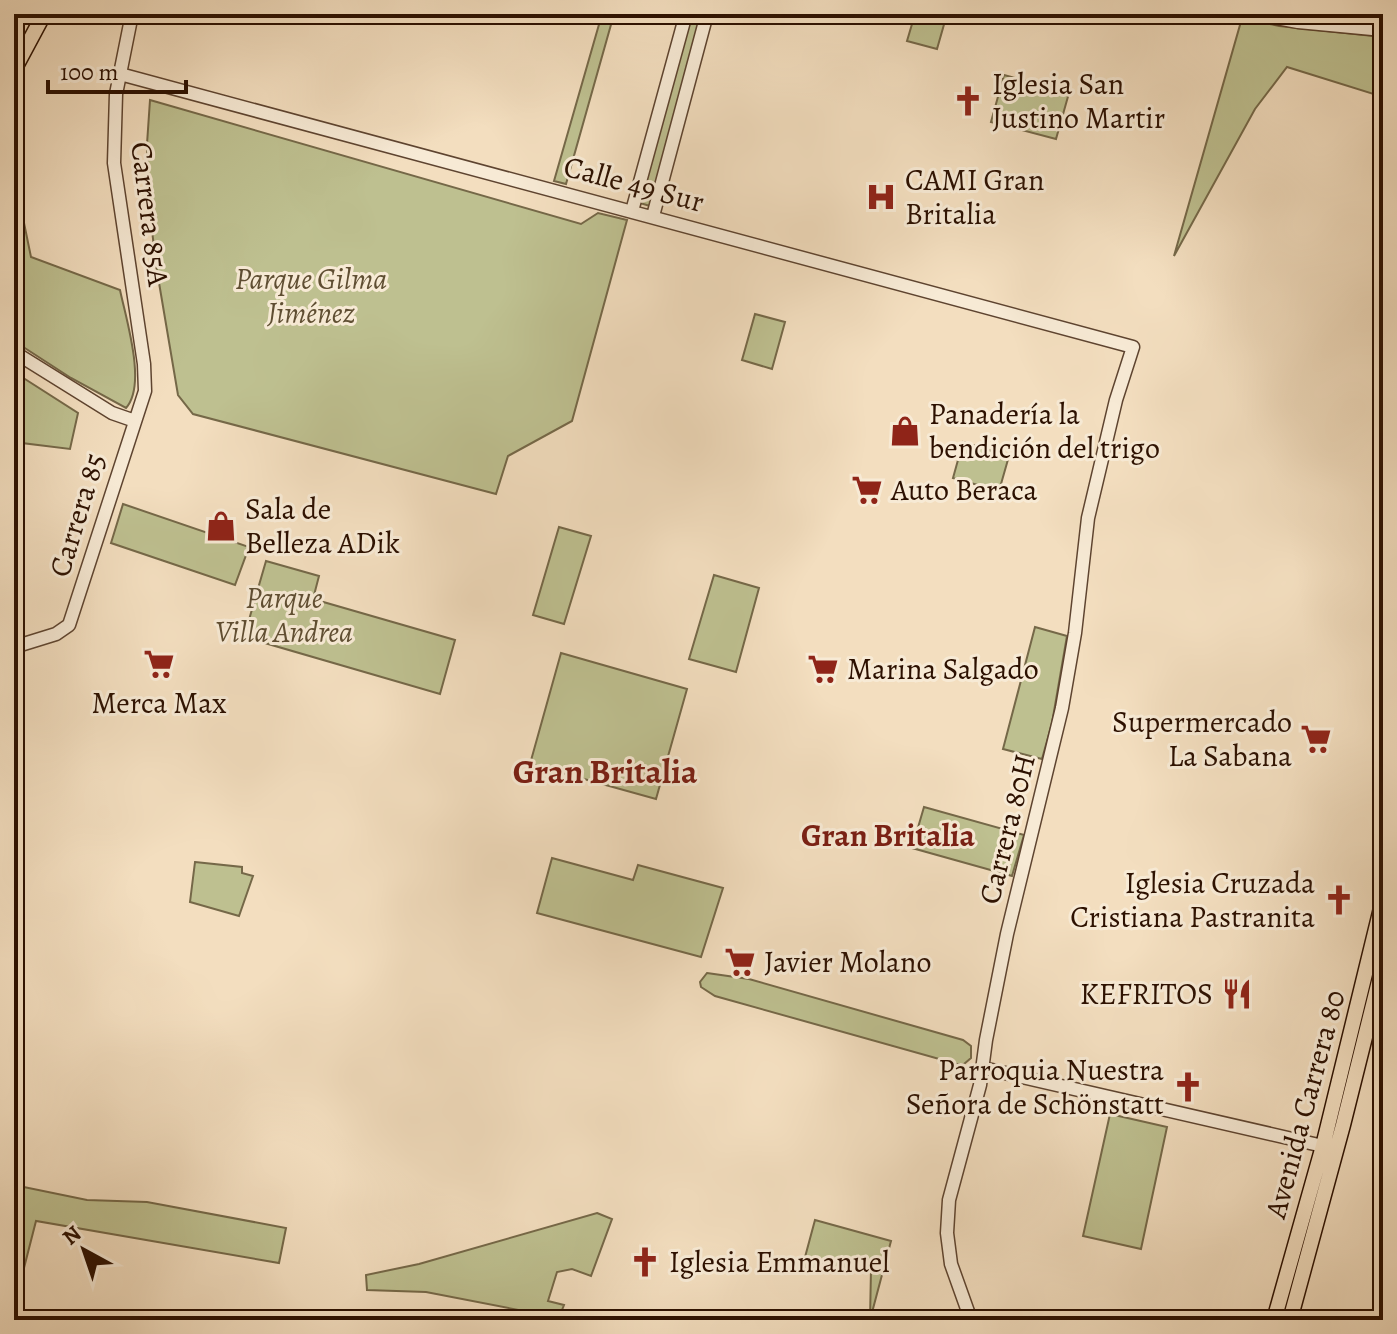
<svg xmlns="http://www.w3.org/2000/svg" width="1397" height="1334" font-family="Alegreya,serif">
<rect width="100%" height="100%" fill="#f3debf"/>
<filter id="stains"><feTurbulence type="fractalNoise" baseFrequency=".0025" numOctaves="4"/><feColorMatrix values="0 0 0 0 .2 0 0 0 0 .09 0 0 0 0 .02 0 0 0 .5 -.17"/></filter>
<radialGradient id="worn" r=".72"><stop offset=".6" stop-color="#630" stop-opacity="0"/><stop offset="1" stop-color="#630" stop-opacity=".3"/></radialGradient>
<path fill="#bec090" stroke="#756848" stroke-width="2" d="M602,14H614L566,184L554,181Z
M691,14H702L650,206L640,203Z
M915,14H947L937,49L907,41Z
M1242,18L1279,26L1383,37V97L1287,67L1255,109L1174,256Z
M1004,75L1069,93L1056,139L991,122Z
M150,100L581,224L598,213L627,220L572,421L508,456L496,494L193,414L178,395L156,265L149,204L147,144Z
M14,211L23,218L31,257L120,290C126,319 147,385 126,408L71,378L14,341Z
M755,314L785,322L772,369L742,360Z
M14,372L78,413L70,449L14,442Z
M963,442L1009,456L999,491L953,478Z
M123,504L249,547L235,585L111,543Z
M559,527L591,536L564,624L533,615Z
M266,561L319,576L313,599L455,640L440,694L244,637Z
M714,575L759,588L736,672L689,659Z
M1035,627L1067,636L1052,723L1042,759L1003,749Z
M561,653L687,689L656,799L530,764Z
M924,807L1024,835L1012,876L912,848Z
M552,858L633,880L638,865L723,888L701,957L537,913Z
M195,862L242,867V873L253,876L239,916L190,902Z
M707,973L749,979L963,1040L971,1046V1058L964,1064H957L715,996L701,987L700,982Z
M1110,1114L1167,1127L1141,1249L1083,1236Z
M14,1185L87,1200L147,1202L286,1228L279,1263L36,1221L14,1307Z
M597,1213L612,1219L591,1276L572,1269L557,1272L548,1301L564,1305L558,1320H528L529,1312L426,1292L367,1290L366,1275L419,1264Z
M815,1220L891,1241L870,1320L871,1269L801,1272Z"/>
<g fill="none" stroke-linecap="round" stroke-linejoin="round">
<g stroke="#5e4430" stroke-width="15">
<path id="tertiary" d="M1255,14L1298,22L1383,30
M120,74L1133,347L1116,400L1088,518L1075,633L1062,708L1007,934L986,1040L980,1085L949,1200L947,1233L951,1264L971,1320
M632,211L686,14
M653,216L707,14
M14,352L112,413L135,421
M14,647L56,634L69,625L145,391L144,364L114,163L116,94L132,14
M983,1068L1323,1146L1330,1144"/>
</g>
<g stroke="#2c1000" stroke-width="17">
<path id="primary" d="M14,70L44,14
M1274,1320L1323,1146L1383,900
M1290,1320L1343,1125L1383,965"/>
</g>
<use href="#tertiary" stroke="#f7ead5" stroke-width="12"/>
<use href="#primary" stroke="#f3debf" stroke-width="14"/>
</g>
<defs>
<g id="church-bare" transform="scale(2.4)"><path d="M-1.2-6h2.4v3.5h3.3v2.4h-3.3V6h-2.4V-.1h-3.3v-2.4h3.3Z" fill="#8f2418" stroke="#f7ead5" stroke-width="2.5" paint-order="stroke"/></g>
<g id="hospital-bare" transform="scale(2.4)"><path d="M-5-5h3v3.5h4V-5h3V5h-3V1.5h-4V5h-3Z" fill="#8f2418" stroke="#f7ead5" stroke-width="2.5" paint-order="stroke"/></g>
<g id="shop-bare" transform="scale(2.4)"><path d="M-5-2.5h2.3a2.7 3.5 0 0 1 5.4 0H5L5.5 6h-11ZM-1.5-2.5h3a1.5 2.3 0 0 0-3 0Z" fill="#8f2418" stroke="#f7ead5" stroke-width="2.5" paint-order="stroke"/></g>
<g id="supermarket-bare" transform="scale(2.4)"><path d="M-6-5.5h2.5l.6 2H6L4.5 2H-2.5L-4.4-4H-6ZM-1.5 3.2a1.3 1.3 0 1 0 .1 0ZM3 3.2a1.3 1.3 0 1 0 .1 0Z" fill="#8f2418" stroke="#f7ead5" stroke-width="2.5" paint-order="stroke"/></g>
<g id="restaurant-bare" transform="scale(2.4)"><path d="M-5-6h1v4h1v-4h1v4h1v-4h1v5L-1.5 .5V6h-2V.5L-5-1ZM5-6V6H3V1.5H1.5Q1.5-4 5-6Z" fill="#8f2418" stroke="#f7ead5" stroke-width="2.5" paint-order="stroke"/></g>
</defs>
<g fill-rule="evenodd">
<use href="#church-bare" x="968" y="101"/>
<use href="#hospital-bare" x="881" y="197"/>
<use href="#shop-bare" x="905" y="431"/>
<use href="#supermarket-bare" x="867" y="490"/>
<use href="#shop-bare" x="221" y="526"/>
<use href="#supermarket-bare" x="159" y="664"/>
<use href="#supermarket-bare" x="823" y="669"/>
<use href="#supermarket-bare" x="1316" y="739"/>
<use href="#church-bare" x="1339" y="900"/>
<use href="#supermarket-bare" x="740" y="962"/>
<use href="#restaurant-bare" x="1237" y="994"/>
<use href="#church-bare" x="1188" y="1087"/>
<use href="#church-bare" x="645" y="1262"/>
</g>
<g text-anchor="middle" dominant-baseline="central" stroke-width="6" stroke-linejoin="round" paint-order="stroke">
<g font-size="30" fill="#2c1000" stroke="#f7ead5" text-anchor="start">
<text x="992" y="84">Iglesia San<tspan x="992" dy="34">Justino Martir</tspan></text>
<text x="905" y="180">CAMI Gran<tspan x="905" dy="34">Britalia</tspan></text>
<text x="929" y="414">Panadería la<tspan x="929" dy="34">bendición del trigo</tspan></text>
<text x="891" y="490">Auto Beraca</text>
<text x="245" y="509">Sala de<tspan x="245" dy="34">Belleza ADik</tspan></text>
<text x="847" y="669">Marina Salgado</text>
<text x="159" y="703" text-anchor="middle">Merca Max</text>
<text x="1292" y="722" text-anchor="end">Supermercado<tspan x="1292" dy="34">La Sabana</tspan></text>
<text x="1315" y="883" text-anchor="end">Iglesia Cruzada<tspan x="1315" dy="34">Cristiana Pastranita</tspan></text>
<text x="764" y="962">Javier Molano</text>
<text x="1213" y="994" text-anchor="end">KEFRITOS</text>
<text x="1164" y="1070" text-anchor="end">Parroquia Nuestra<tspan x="1164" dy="34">Señora de Schönstatt</tspan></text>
<text x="669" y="1262">Iglesia Emmanuel</text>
</g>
<g font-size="30" fill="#2c1000" stroke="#f7ead5">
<text transform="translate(634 184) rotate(15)">Calle 49 Sur</text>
<text transform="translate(150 214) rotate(83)">Carrera 85A</text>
<text transform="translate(77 515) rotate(-73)">Carrera 85</text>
<text transform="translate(1007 829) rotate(-76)">Carrera 80H</text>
<text transform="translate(1305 1104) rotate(-75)">Avenida Carrera 80</text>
</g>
<g font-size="30" font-style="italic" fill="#5f4e32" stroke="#f7ead5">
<text x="311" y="279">Parque Gilma<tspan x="311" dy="34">Jiménez</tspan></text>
<text x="284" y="598">Parque<tspan x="284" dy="34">Villa Andrea</tspan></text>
</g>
<g font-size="32" font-weight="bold" fill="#7a1f14" stroke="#f7ead5">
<text x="888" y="835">Gran Britalia</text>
</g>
<g font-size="34" font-weight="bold" fill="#7a1f14" stroke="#f7ead5">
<text x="605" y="771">Gran Britalia</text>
</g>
</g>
<rect width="1397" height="1334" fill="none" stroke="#f3debf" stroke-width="48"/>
<rect x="16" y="16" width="1365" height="1302" fill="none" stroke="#2c1000" stroke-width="4"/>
<rect x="24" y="24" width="1349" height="1286" fill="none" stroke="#2c1000" stroke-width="2"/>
<g transform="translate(84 1250) rotate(320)" stroke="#f7ead5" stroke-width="6" paint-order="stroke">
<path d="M0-6L14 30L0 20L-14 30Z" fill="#2c1000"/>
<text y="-12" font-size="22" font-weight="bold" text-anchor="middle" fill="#2c1000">N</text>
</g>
<path d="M48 80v12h138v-12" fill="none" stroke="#2c1000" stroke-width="4"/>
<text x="60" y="80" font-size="24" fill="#2c1000" stroke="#f7ead5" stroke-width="6" paint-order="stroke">100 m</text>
<rect width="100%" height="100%" filter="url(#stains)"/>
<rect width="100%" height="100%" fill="url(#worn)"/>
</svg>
